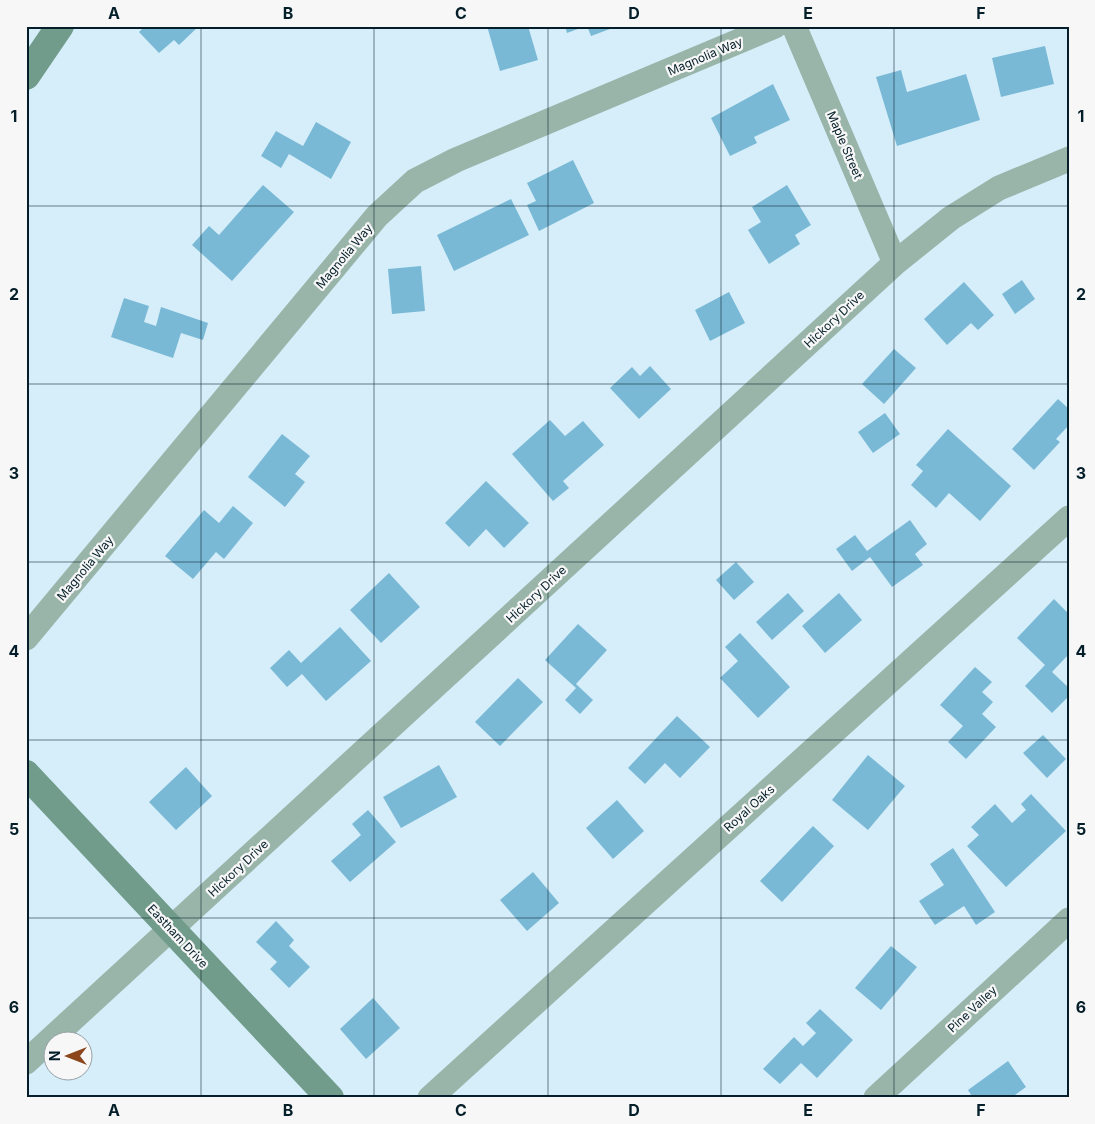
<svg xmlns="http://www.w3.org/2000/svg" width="1095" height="1124" font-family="Inter,sans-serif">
<rect width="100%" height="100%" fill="#d5eefa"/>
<path fill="#7ab9d6" d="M145,26H199L179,45L174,40L159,53L139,32Z
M487,26H528L538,60L500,71Z
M565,26H586L567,33Z
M587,26H618L591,36Z
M1045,46L1054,84L1001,97L992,58Z
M901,70L907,92L966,74L980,120L897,146L876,77Z
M773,84L790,120L754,137L757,143L730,156L711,118Z
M316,122L351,142L331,179L289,154L281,168L261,156L276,131L303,146Z
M573,160L594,203L539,231L527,205L536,201L527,183Z
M263,185L294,212L232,281L192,245L209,226L219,235Z
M787,185L811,225L795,235L800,244L769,264L748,230L761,222L752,207Z
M511,199L529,235L454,271L437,235Z
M421,266L425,311L392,314L388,269Z
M1022,280L1035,299L1015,314L1002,294Z
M964,282L994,315L978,330L971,323L947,345L924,319Z
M729,292L745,323L710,341L695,310Z
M124,298L149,306L144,322L156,326L161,307L208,323L203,340L181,333L173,358L111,337Z
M894,349L916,368L884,404L862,384Z
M650,366L671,389L639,419L610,388L632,367L640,376Z
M1058,399L1069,409V425L1056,439L1060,442L1034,470L1012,449Z
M885,413L900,434L873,453L858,432Z
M550,420L565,436L583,421L604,445L563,481L569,488L553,501L512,454Z
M948,429L1011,486L980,521L949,493L936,508L911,485L923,471L916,465Z
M282,434L310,456L295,474L305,482L285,507L248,477Z
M486,481L529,523L504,548L486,529L469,547L445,523Z
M233,506L253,523L224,559L216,552L193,579L165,556L204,510L219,523Z
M910,520L927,544L915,554L923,565L892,587L870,557L852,571L836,549L855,535L867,551Z
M736,562L754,582L734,600L716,580Z
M389,573L420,607L381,643L350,610Z
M788,593L804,611L772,640L756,622Z
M839,593L862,620L825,653L802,626Z
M1054,599L1069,614V654L1052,672L1069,688V696L1052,713L1025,686L1045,665L1017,638Z
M578,624L607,650L576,684L593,700L580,714L565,700L576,688L545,660Z
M340,627L371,661L326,701L302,674L287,687L270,668L289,650L301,663Z
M740,633L790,687L758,718L720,678L738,661L725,647Z
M975,667L992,682L982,692L993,702L982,714L996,727L966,759L948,742L963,726L940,705Z
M518,678L543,702L500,746L475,722Z
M677,716L710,747L680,778L665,763L645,784L628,768Z
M1043,735L1066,759L1047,778L1023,753Z
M868,755L905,786L868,830L832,800Z
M439,765L457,797L401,828L383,797Z
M186,767L212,796L176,830L149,802Z
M1031,794L1066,831L1006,887L967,846L979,835L971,827L995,804L1012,823L1026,810L1021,804Z
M617,800L644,831L613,859L586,828Z
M368,810L396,842L350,882L331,861L361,835L352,824Z
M813,826L834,846L782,902L760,881Z
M953,848L995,912L976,925L964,906L935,925L919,901L944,885L930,864Z
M533,872L559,903L527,931L500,900Z
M276,921L294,940L289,946L310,967L289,988L270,969L277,962L256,942Z
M891,946L917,967L881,1010L855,988Z
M373,998L400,1028L366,1059L340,1029Z
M820,1009L853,1040L817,1078L801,1063L780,1084L763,1069L794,1037L803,1046L816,1033L806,1023Z
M1008,1061L1026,1087L1011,1098H973L968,1090Z"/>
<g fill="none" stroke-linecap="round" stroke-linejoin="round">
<path stroke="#99b5aa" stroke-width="25" d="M794,26L895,263
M26,638L377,216L415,181L456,160L775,26
M26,1062L895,263L951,218L999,188L1069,159
M430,1098L1069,518
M876,1098L1069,920"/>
<path stroke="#719c8b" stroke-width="28" d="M26,76L60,26
M26,774L330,1098"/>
</g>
<path fill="none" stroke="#051f2a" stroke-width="1" stroke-opacity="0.55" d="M201,26V1098M374,26V1098M548,26V1098M721,26V1098M894,26V1098M26,206H1069M26,384H1069M26,562H1069M26,740H1069M26,918H1069"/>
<g text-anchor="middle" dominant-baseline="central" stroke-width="4.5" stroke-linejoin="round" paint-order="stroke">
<g font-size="12" fill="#051f2a" stroke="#f7f7f7">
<text transform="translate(705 56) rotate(-23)">Magnolia Way</text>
<text transform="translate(845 145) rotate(67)">Maple Street</text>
<text transform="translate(344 256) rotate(-50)">Magnolia Way</text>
<text transform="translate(834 319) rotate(-43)">Hickory Drive</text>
<text transform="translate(85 568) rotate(-50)">Magnolia Way</text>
<text transform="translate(536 594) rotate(-43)">Hickory Drive</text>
<text transform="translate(749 808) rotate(-42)">Royal Oaks</text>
<text transform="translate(238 868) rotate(-43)">Hickory Drive</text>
<text transform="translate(178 936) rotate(47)">Eastham Drive</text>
<text transform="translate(972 1009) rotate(-43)">Pine Valley</text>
</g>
</g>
<rect width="1095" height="1124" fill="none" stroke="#f7f7f7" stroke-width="55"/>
<g transform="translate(68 1056) rotate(270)"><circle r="24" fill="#f7f7f7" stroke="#96a1a5"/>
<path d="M0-4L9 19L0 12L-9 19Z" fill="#8b461c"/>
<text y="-8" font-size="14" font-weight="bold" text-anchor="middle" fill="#051f2a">N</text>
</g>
<rect x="28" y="28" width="1040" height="1068" fill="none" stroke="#051f2a" stroke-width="2"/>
<g font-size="16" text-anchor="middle" font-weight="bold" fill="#051f2a">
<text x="114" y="19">A</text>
<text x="288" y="19">B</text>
<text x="461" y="19">C</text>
<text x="634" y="19">D</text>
<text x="808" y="19">E</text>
<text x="981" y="19">F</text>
<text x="14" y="122">1</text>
<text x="1081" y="122">1</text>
<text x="14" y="300">2</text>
<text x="1081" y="300">2</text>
<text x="14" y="479">3</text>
<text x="1081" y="479">3</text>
<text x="14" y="657">4</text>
<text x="1081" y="657">4</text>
<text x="14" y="835">5</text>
<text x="1081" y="835">5</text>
<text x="14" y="1013">6</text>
<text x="1081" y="1013">6</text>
<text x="114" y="1116">A</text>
<text x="288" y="1116">B</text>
<text x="461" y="1116">C</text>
<text x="634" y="1116">D</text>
<text x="808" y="1116">E</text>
<text x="981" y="1116">F</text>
</g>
</svg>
